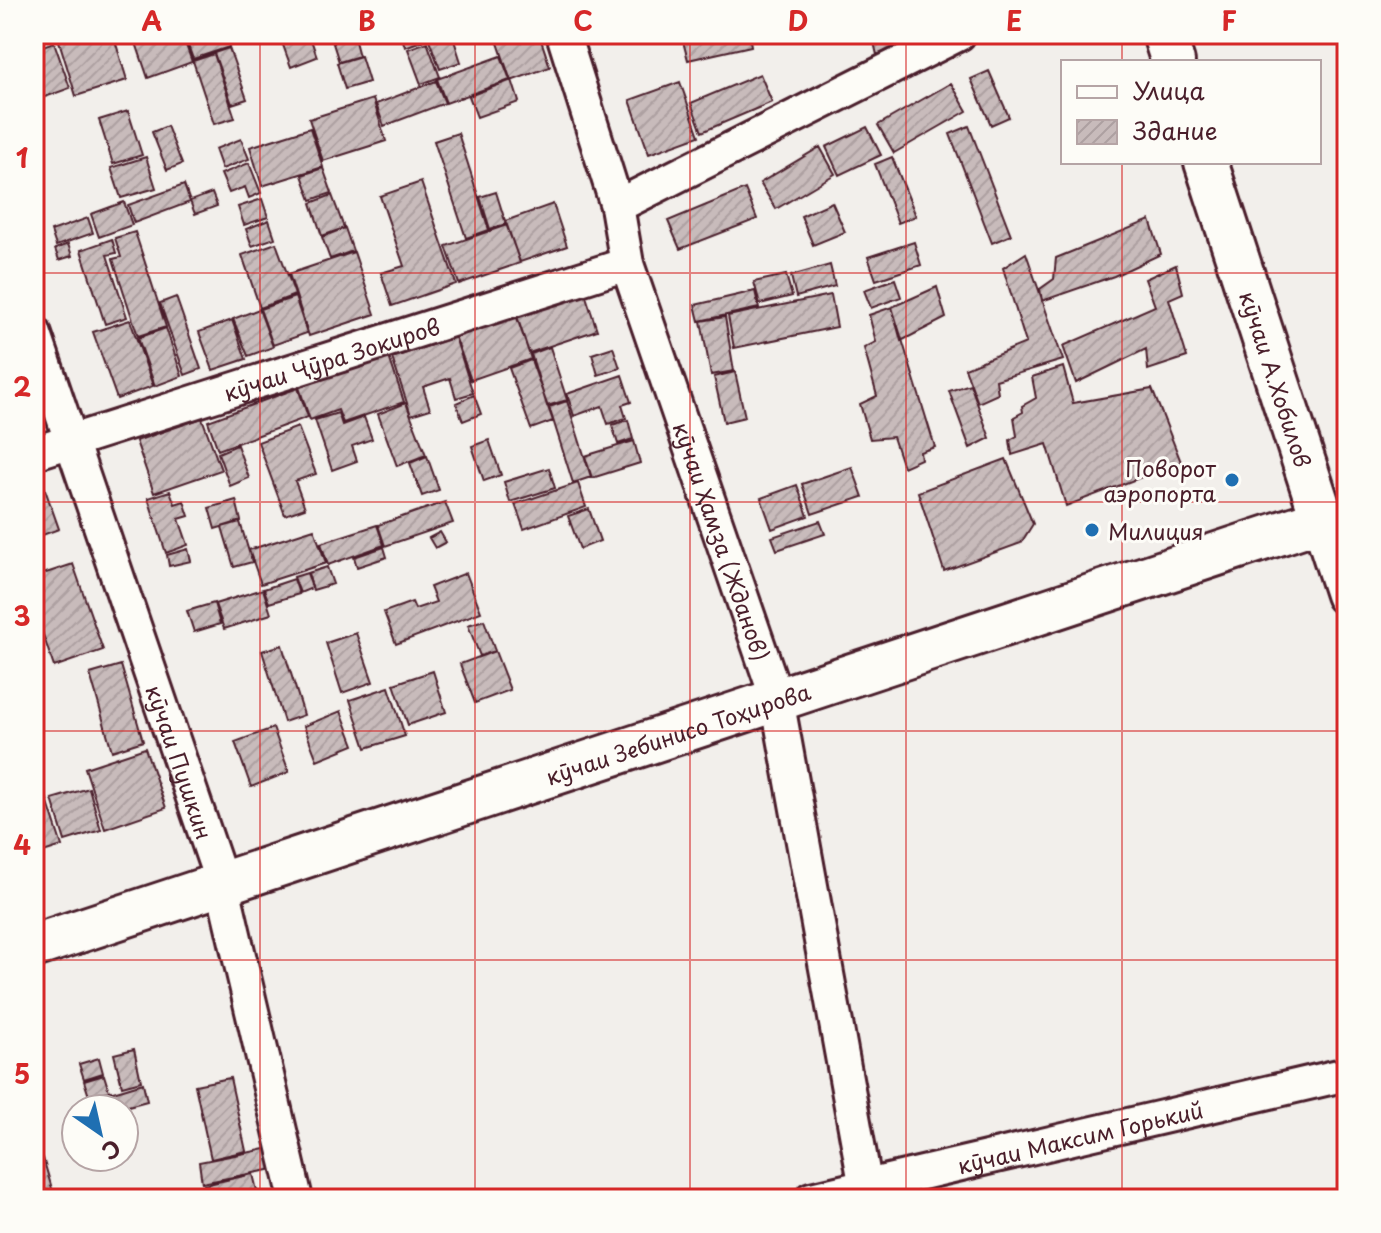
<svg xmlns="http://www.w3.org/2000/svg" width="1381" height="1233" font-family="'Playpen Sans',sans-serif">
<defs>
<pattern id="building-hatch" width="6" height="6" patternUnits="userSpaceOnUse" patternTransform="scale(2)"><rect width="6" height="6" fill="#c8bbbb"/><path d="M-1 1l2-2M0 6l6-6M5 7l2-2" fill="none" stroke="#ada0a1"/></pattern>
</defs>
<rect width="100%" height="100%" fill="#f2efeb"/>
<filter id="ink" filterUnits="userSpaceOnUse"><feTurbulence type="fractalNoise" baseFrequency=".0125" numOctaves="2"/><feDisplacementMap in="SourceGraphic" scale="16" xChannelSelector="R" yChannelSelector="G"/><feConvolveMatrix kernelMatrix="1 2 1 2 8 2 1 2 1" color-interpolation-filters="sRGB"/></filter>
<g filter="url(#ink)">
<path fill="url(#building-hatch)" stroke="#4a1f2b" stroke-width="2" d="M82,34H113L127,80L76,96L59,41Z
M133,34H182L192,62L148,78Z
M184,34H224L229,47L193,59Z
M226,34H263L230,45Z
M279,34H309L317,57L291,67Z
M330,34H353L359,56L339,62Z
M401,34H425L427,39L405,47Z
M427,34H452L461,62L440,69Z
M495,34H539L550,67L511,81Z
M681,34H749L751,46L688,60Z
M872,34H928L877,55Z
M54,42L70,88L34,101V49Z
M427,42L440,77L421,84L408,49Z
M229,48L247,99L232,104L214,53Z
M214,54L235,118L214,124L193,61Z
M361,56L369,82L345,89L337,63Z
M501,56L510,80L446,103L437,79Z
M989,71L1009,117L991,125L971,79Z
M760,74L772,102L702,132L691,103Z
M512,80L519,102L477,117L469,96Z
M436,81L445,103L384,126L376,104Z
M680,82L699,136L649,154L630,100Z
M951,83L967,111L894,153L878,125Z
M373,99L386,141L323,161L309,119Z
M128,111L142,155L113,164L99,120Z
M167,126L182,164L167,170L152,132Z
M969,126L1011,235L992,243L950,134Z
M867,127L881,155L839,175L826,147Z
M310,128L323,167L262,186L250,147Z
M458,133L489,230L466,238L434,141Z
M241,139L249,159L222,169L215,149Z
M820,147L835,174L776,209L760,183Z
M146,157L156,188L121,198L111,168Z
M892,157L916,216L898,223L875,164Z
M249,163L261,193L249,198L245,187L229,193L221,174Z
M323,168L332,193L311,200L302,175Z
M421,182L456,284L392,306L381,273L404,266L380,196Z
M184,185L190,202L134,223L128,205Z
M745,189L757,219L680,249L668,221Z
M496,192L506,224L490,229L480,197Z
M212,193L217,206L195,214L190,201Z
M332,195L344,228L322,236L311,203Z
M262,199L268,217L244,225L238,207Z
M124,202L132,225L99,237L91,214Z
M832,202L845,232L813,245L801,216Z
M553,204L567,246L520,262L505,221Z
M88,218L93,233L56,246L51,231Z
M269,220L275,238L252,246L246,229Z
M1150,220L1161,254L1114,276L1042,301L1040,289L1054,279L1056,258Z
M507,225L520,263L459,284L446,246Z
M345,228L353,251L330,259L322,237Z
M135,232L166,327L138,336L113,259L121,257L115,238Z
M112,239L116,253L107,255L127,317L105,324L81,250Z
M914,242L921,265L876,280L868,257Z
M276,243L295,295L260,308L242,255Z
M68,244L72,256L59,260L55,249Z
M354,252L375,314L309,336L289,274Z
M1026,253L1063,360L996,380L998,394L978,403L965,368L1026,343L1003,268Z
M830,265L835,286L796,297L791,276Z
M1176,265L1183,293L1169,299L1187,357L1148,370L1146,349L1076,383L1063,346L1155,306L1145,279Z
M786,275L792,296L760,304L754,282Z
M895,279L901,297L871,308L864,290Z
M937,287L946,318L901,341L892,307Z
M584,290L597,330L529,353L516,313Z
M755,291L759,308L699,321L695,305Z
M831,295L837,327L734,348L728,316Z
M176,297L201,369L185,375L160,303Z
M295,297L307,333L273,345L260,309Z
M892,307L935,447L920,452L921,459L903,467L893,437L870,439L860,404L877,396L864,348L876,342L869,315Z
M259,309L273,347L248,356L233,319Z
M516,315L531,359L471,380L455,336Z
M725,317L734,371L711,375L701,321Z
M130,320L153,386L117,399L93,332Z
M232,320L246,359L213,370L199,332Z
M166,328L182,376L155,386L138,338Z
M455,337L473,393L456,398L450,378L423,387L430,409L411,415L392,358Z
M550,347L567,400L547,406L531,354Z
M613,347L620,368L598,375L592,354Z
M389,357L404,402L343,423L338,410L310,420L299,387Z
M531,360L553,421L531,429L509,368Z
M1063,367L1073,403L1152,389L1181,462L1066,506L1047,444L1012,455L1010,440L1017,436L1014,417L1023,412L1022,406L1036,398L1032,377Z
M735,372L745,417L724,422L714,377Z
M622,375L631,402L622,405L626,418L608,424L602,406L574,416L567,394Z
M970,384L990,438L970,448L949,391Z
M298,388L308,417L218,450L208,421Z
M474,395L481,414L463,421L456,403Z
M567,401L591,477L573,483L549,407Z
M406,403L426,455L397,466L378,414Z
M338,413L342,425L364,417L372,439L352,446L357,461L332,470L315,420Z
M202,418L221,470L154,493L136,441Z
M628,420L633,439L618,444L612,425Z
M298,427L316,474L295,481L305,508L285,515L258,442Z
M489,440L501,475L484,481L472,446Z
M634,441L640,463L592,478L585,456Z
M237,445L249,478L230,486L218,453Z
M427,456L439,490L422,496L410,463Z
M1006,459L1033,524L1021,543L944,571L918,492Z
M852,467L863,497L812,514L802,484Z
M549,468L555,488L510,502L504,482Z
M40,475L59,529L34,538V477Z
M578,483L586,507L524,529L515,504Z
M797,485L808,516L772,529L761,498Z
M170,491L175,504L184,501L189,516L179,519L188,545L166,553L148,498Z
M236,500L241,521L215,529L209,508Z
M445,502L453,523L385,546L378,525Z
M589,509L600,541L580,549L568,516Z
M820,521L825,534L777,550L772,537Z
M240,522L252,562L234,567L222,527Z
M377,525L384,545L328,565L321,543Z
M314,529L326,563L261,584L249,550Z
M440,532L446,542L435,548L429,538Z
M384,547L387,557L357,567L354,557Z
M188,549L191,561L169,566L167,555Z
M73,564L103,650L54,667L34,608V577Z
M327,567L333,584L313,590L308,573Z
M307,573L312,588L300,593L294,577Z
M466,573L481,612L396,644L384,612L412,602L415,609L436,602L430,587Z
M294,579L299,594L269,603L264,589Z
M263,589L271,614L224,629L215,604Z
M214,603L220,624L194,632L187,611Z
M484,620L495,651L480,656L468,625Z
M356,633L373,682L342,693L326,643Z
M282,645L304,715L284,722L262,651Z
M495,651L510,690L475,703L460,664Z
M121,665L143,741L112,751L90,674Z
M433,671L446,712L408,725L394,684Z
M389,687L405,736L366,748L350,700Z
M341,711L354,745L317,760L304,726Z
M273,728L289,772L251,787L235,742Z
M145,748L166,808L105,829L85,768Z
M34,760L62,846L34,855Z
M89,788L101,830L65,841L52,799Z
M134,1049L141,1081L122,1086L114,1054Z
M99,1058L103,1073L84,1079L79,1064Z
M104,1075L109,1091L89,1096L84,1081Z
M230,1078L246,1151L211,1159L195,1085Z
M143,1083L147,1101L117,1109L113,1092Z
M111,1091L117,1109H91L88,1098Z
M271,1148L274,1169L202,1183L199,1162Z
M43,1158L55,1199H34V1161Z
M253,1174L259,1199H207L204,1185Z"/>
<g fill="none" stroke-linecap="round" stroke-linejoin="round">
<g stroke="#4a1f2b" stroke-width="38">
<g id="minor">
<path id="s1" d="M563,34L617,206L627,264L777,699L868,1199"/>
<path d="M617,206L959,34"/>
<path id="s2" d="M34,332L222,883L296,1199"/>
<path id="s3" d="M34,453L627,264"/>
<path id="s4" d="M811,1199L1347,1074"/>
</g>
</g>
<g stroke="#4a1f2b" stroke-width="48">
<g id="major">
<path d="M1164,34L1173,62"/>
<path id="s5" d="M1206,162L1347,594"/>
<path id="s6" d="M34,946L1323,519"/>
</g>
</g>
<use href="#minor" stroke="#fdfcf7" stroke-width="32"/>
<use href="#major" stroke="#fdfcf7" stroke-width="42"/>
</g>
</g>
<path fill="none" stroke="#d62828" stroke-width="2" stroke-opacity="0.55" d="M260,34V1199M475,34V1199M690,34V1199M906,34V1199M1122,34V62M1122,162V1199M34,273H1347M34,502H1347M34,731H1347M34,960H1347"/>
<g fill="#1f6fb2" stroke="#fdfcf7" stroke-width="3">
<circle cx="1232" cy="480" r="8"/>
<circle cx="1092" cy="530" r="8"/>
</g>
<g text-anchor="middle" dominant-baseline="central" stroke-width="6" stroke-linejoin="round" paint-order="stroke">
<g font-size="22" fill="#4a1f2b" stroke="#fdfcf7">
<text stroke="none"><textPath href="#s3" startOffset="312">кӯчаи Ҷӯра Зокиров</textPath></text>
<text stroke="none"><textPath href="#s5" startOffset="228">кӯчаи А.Хобилов</textPath></text>
<text stroke="none"><textPath href="#s1" startOffset="532">кӯчаи Ҳамза (Жданов)</textPath></text>
<text stroke="none"><textPath href="#s6" startOffset="678">кӯчаи Зебинисо Тоҳирова</textPath></text>
<text stroke="none"><textPath href="#s2" startOffset="454">кӯчаи Пушкин</textPath></text>
<text stroke="none"><textPath href="#s4" startOffset="276">кӯчаи Максим Горький</textPath></text>
</g>
<g font-size="22" fill="#4a1f2b" stroke="#fdfcf7" text-anchor="end">
<text x="1216" y="467">Поворот<tspan x="1216" dy="25">аэропорта</tspan></text>
<text x="1108" y="530" text-anchor="start">Милиция</text>
</g>
</g>
<rect width="1381" height="1233" fill="none" stroke="#fdfcf7" stroke-width="88"/>
<rect x="1061" y="60" width="260" height="104" fill="#fdfcf7" stroke="#b5a4a5" stroke-width="2"/>
<rect x="1077" y="86" width="40" height="12" fill="#fdfcf7" stroke="#b5a4a5" stroke-width="2"/>
<text x="1133" y="100" font-size="24" fill="#4a1f2b">Улица</text>
<rect x="1077" y="120" width="40" height="24" fill="url(#building-hatch)" stroke="#b5a4a5" stroke-width="2"/>
<text x="1133" y="140" font-size="24" fill="#4a1f2b">Здание</text>
<g transform="translate(100 1133) rotate(146)"><circle r="38" fill="#fdfcf7" stroke="#b5a4a5" stroke-width="2"/>
<path d="M0-6L14 30L0 20L-14 30Z" fill="#1f6fb2"/>
<text y="-12" font-size="22" font-weight="bold" text-anchor="middle" fill="#4a1f2b">С</text>
</g>
<rect x="44" y="44" width="1293" height="1145" fill="none" stroke="#d62828" stroke-width="3"/>
<g font-size="26" text-anchor="middle" font-weight="bold" fill="#d62828">
<text x="152" y="31">A</text>
<text x="367" y="31">B</text>
<text x="583" y="31">C</text>
<text x="798" y="31">D</text>
<text x="1014" y="31">E</text>
<text x="1229" y="31">F</text>
<text x="22" y="168">1</text>
<text x="22" y="397">2</text>
<text x="22" y="626">3</text>
<text x="22" y="855">4</text>
<text x="22" y="1084">5</text>
</g>
</svg>
